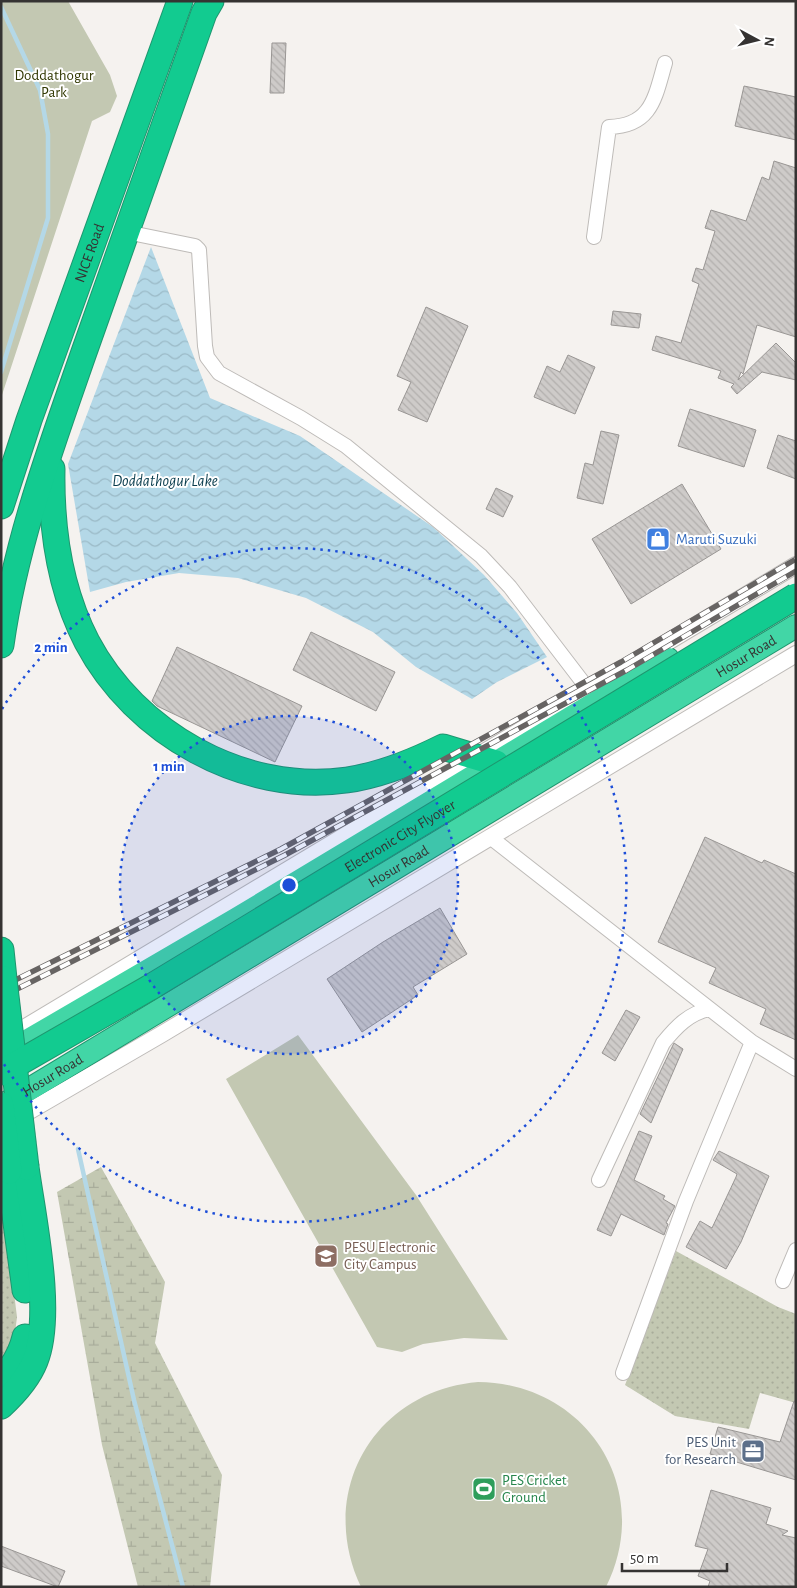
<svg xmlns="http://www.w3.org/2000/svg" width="797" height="1588" font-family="'Alegreya Sans',sans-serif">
<defs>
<pattern id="grass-dots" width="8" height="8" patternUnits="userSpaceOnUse" patternTransform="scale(1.25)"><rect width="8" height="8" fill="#c3c8b2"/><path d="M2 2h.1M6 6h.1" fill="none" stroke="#a8ac9a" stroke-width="1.8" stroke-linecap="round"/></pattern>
<pattern id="wetland-marsh" width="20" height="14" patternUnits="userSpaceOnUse" patternTransform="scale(1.25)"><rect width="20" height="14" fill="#c3c8b2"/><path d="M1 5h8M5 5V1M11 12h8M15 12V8" fill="none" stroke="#a8ac9a"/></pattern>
<pattern id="water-waves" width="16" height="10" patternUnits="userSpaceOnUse" patternTransform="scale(1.25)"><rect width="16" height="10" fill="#b4d8e7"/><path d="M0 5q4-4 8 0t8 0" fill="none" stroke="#9bbac7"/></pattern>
<pattern id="building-back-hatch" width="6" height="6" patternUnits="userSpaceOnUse" patternTransform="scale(1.25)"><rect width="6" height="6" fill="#cecbc9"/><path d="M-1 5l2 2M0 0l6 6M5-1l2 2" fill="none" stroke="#b2afad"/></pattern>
</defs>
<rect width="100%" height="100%" fill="#f5f2ef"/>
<path fill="url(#grass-dots)" d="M1,1188L17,1317L14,1341L1,1365Z
M676,1251L778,1307L796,1314V1403L760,1393L749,1429L675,1416L625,1385Z"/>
<path fill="url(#wetland-marsh)" d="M101,1167L165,1282L155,1343L222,1475L210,1587H138L102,1445L57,1192Z"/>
<path fill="#c3c8b2" d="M1,1H68L110,75L117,96L110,112L92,121L1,398Z
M298,1035L416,1195L508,1340L464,1338L423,1344L402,1352L377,1347L226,1079Z
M478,1382C586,1383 655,1488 606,1587H361C316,1492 374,1391 478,1382Z"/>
<path fill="url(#water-waves)" d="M151,247L210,398L300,436L433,527L484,575L517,613L547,657L497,682L472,699L416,667L373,632L306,598L238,578L179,573L126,582L90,592L68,464Z"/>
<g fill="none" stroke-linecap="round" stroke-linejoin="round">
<path stroke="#b4d8e7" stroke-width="4.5" d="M1,7L40,90L48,134V218L1,372
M78,1149L134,1400L183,1587"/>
</g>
<path fill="url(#building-back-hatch)" stroke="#999694" d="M272,43H286L284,93H270Z
M744,86L796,97V140L735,126Z
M774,161L796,168V337L757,325L743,374L741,372L738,380L776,343L796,363V380L762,372L737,394L731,387L734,384L718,378L721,371L652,350L656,336L681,343L699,284L692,281L696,268L703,270L715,231L705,228L711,210L746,221L762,177L769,180Z
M426,307L468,326L427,422L398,410L411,382L397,376Z
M613,311L641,314L639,328L611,325Z
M568,355L595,367L575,414L534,397L547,366L560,372Z
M690,409L756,430L744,467L678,446Z
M601,431L619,435L603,504L577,498L585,463L593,465Z
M778,435L796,441V479L767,468Z
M682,484L721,549L631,604L592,539Z
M496,488L513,496L503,517L486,509Z
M311,632L395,672L376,711L293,670Z
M177,647L302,706L275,762L157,706L152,701Z
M705,837L762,863L764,860L796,874V1040L760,1024L766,1009L709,983L716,968L658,942Z
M440,908L467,954L413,987L418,995L362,1032L327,979L383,942Z
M626,1010L640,1017L615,1061L602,1053Z
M674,1043L683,1049L651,1123L640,1114Z
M639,1131L652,1136L634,1180L665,1196L663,1199L675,1206L666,1223L668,1224L664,1235L621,1214L611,1236L597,1230Z
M719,1151L769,1176L741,1242L726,1269L686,1247L700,1221L712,1228L736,1177L737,1174L713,1160Z
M794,1401H796V1480L710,1454L718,1427L780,1442Z
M711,1490L771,1508L766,1524L788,1531L782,1535L796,1538V1587H708L710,1581L698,1576L708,1549L695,1546Z
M1,1546L65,1571L58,1587L1,1566Z"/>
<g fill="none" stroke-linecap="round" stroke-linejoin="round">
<g stroke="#bebbb8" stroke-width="16">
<path id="minor" d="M126,232L195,246L199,250L205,346L207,357L219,373L301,418L346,446L481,556L510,587L588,689
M594,237L609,127C652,126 655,97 665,63
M490,837L752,1042L796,1069
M599,1180L663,1043C676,1027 689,1013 710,1009
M783,1281L796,1250
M623,1373L686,1201L752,1042"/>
</g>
<g stroke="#bebbb8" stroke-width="18">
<path id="tertiary" d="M4,1040L796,565
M14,1120L162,1034L796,654"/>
</g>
<g stroke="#1e966f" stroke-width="24">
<g id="trunk">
<path d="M1,1056L236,919L668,659"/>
<path id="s1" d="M3,1105L796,626"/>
</g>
</g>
<g stroke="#1e966f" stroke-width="27">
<g id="motorway">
<path d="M52,469C51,527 60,590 87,642C135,733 244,795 347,780C381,775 413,762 443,747L496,763"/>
<path id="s2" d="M1,506L29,420L180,1"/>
<path d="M1,645C15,545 50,450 83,355C123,241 164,127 204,13L211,1"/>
<path d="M1,950L4,979"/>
<path d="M9,1171L25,1290"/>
<path d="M1,1380C13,1367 21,1354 25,1337"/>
<path d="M1,1406C15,1393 28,1379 35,1361C54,1314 33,1218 26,1167"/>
</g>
</g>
<use href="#minor" stroke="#fff" stroke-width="14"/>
<use href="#tertiary" stroke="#fff" stroke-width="16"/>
<use href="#trunk" stroke="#42d6a6" stroke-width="22"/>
<use href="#motorway" stroke="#12cb90" stroke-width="25"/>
<g stroke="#676463" stroke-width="5.5">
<path id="rail" d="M1,987L281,849L621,662L796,559
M1,997L285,855L627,670L796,571"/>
</g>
<use href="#rail" stroke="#fff" stroke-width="4" stroke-dasharray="11" stroke-linecap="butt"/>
<g stroke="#1e966f" stroke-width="27" stroke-linecap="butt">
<g id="motorway-bridge">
<path d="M4,979L26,1167"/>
<path id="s3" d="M1,1073L149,988L796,596"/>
<path d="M1,1105L9,1171"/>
</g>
</g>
<use href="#motorway-bridge" stroke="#12cb90" stroke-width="25"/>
</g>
<circle cx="289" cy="885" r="169" fill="#1d4ed8" fill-opacity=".12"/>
<g fill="none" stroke="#1d4ed8" stroke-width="2.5" stroke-dasharray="2.5 5">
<circle cx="289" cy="885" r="169"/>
<path d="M2 709A337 337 0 1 1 2 1061"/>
</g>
<defs>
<g id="shop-square" transform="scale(1.25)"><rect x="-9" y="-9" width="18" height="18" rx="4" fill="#3f7fe0" stroke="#fff"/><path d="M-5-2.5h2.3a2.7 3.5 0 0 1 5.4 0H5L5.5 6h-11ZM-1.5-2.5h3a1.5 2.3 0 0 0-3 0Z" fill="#fff"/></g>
<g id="university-square" transform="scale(1.25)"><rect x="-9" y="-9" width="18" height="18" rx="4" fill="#8d6e63" stroke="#fff"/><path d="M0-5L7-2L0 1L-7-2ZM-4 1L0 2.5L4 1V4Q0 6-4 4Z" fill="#fff"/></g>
<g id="office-square" transform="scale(1.25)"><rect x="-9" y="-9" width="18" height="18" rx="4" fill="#5c6f8a" stroke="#fff"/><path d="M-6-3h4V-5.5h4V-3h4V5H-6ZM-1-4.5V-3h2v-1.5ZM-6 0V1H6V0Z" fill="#fff"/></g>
<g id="stadium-square" transform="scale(1.25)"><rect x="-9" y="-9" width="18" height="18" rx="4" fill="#2e9e5b" stroke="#fff"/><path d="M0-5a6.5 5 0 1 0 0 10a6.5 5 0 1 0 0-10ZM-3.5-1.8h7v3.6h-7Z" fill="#fff"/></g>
</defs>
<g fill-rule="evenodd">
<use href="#shop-square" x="658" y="539"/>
<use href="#university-square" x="326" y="1256"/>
<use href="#office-square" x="753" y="1451"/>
<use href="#stadium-square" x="484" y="1489"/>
</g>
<g text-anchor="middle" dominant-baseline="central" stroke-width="4" stroke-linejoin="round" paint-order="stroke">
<g font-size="15" fill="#313802" stroke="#fff">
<text x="54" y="75">Doddathogur<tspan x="54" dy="17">Park</tspan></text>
</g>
<g font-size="15" fill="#353332" stroke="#fff">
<text stroke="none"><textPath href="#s2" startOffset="268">NICE Road</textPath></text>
<text stroke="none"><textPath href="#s1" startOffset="868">Hosur Road</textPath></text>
<text stroke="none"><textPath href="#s3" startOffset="464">Electronic City Flyover</textPath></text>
<text stroke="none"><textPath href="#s1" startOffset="462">Hosur Road</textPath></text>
<text stroke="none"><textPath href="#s1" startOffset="58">Hosur Road</textPath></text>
</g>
<g font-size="15" fill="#366cbe" stroke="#fff" text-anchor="start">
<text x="676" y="539">Maruti Suzuki</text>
</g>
<g font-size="15" fill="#785e54" stroke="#fff" text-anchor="start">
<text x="344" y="1247">PESU Electronic<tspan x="344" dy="17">City Campus</tspan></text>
</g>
<g font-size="15" fill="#4e5e75" stroke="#fff" text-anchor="end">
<text x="736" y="1442">PES Unit<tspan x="736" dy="17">for Research</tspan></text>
</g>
<g font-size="15" fill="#27864d" stroke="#fff" text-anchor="start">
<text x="502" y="1480">PES Cricket<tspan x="502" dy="17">Ground</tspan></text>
</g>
<g font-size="16" font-style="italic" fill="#0a3d4e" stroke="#fff">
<text x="165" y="481">Doddathogur Lake</text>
</g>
</g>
<circle cx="289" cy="885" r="8" fill="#1d4ed8" stroke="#fff" stroke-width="2.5"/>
<g font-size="15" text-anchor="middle" font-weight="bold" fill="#1d4ed8" stroke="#fff" stroke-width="4" stroke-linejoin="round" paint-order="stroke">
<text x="51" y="652">2 min</text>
<text x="169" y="771">1 min</text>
</g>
<rect width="797" height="1588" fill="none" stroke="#353332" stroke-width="5"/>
<g transform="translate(757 40) rotate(97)" stroke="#ffffff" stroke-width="4" paint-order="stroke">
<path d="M0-4L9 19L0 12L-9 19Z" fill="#353332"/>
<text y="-8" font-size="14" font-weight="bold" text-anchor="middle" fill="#353332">N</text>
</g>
<path d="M622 1563v8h105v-8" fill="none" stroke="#353332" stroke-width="2.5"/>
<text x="630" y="1563" font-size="15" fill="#353332" stroke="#ffffff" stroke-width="4" paint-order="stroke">50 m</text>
</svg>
